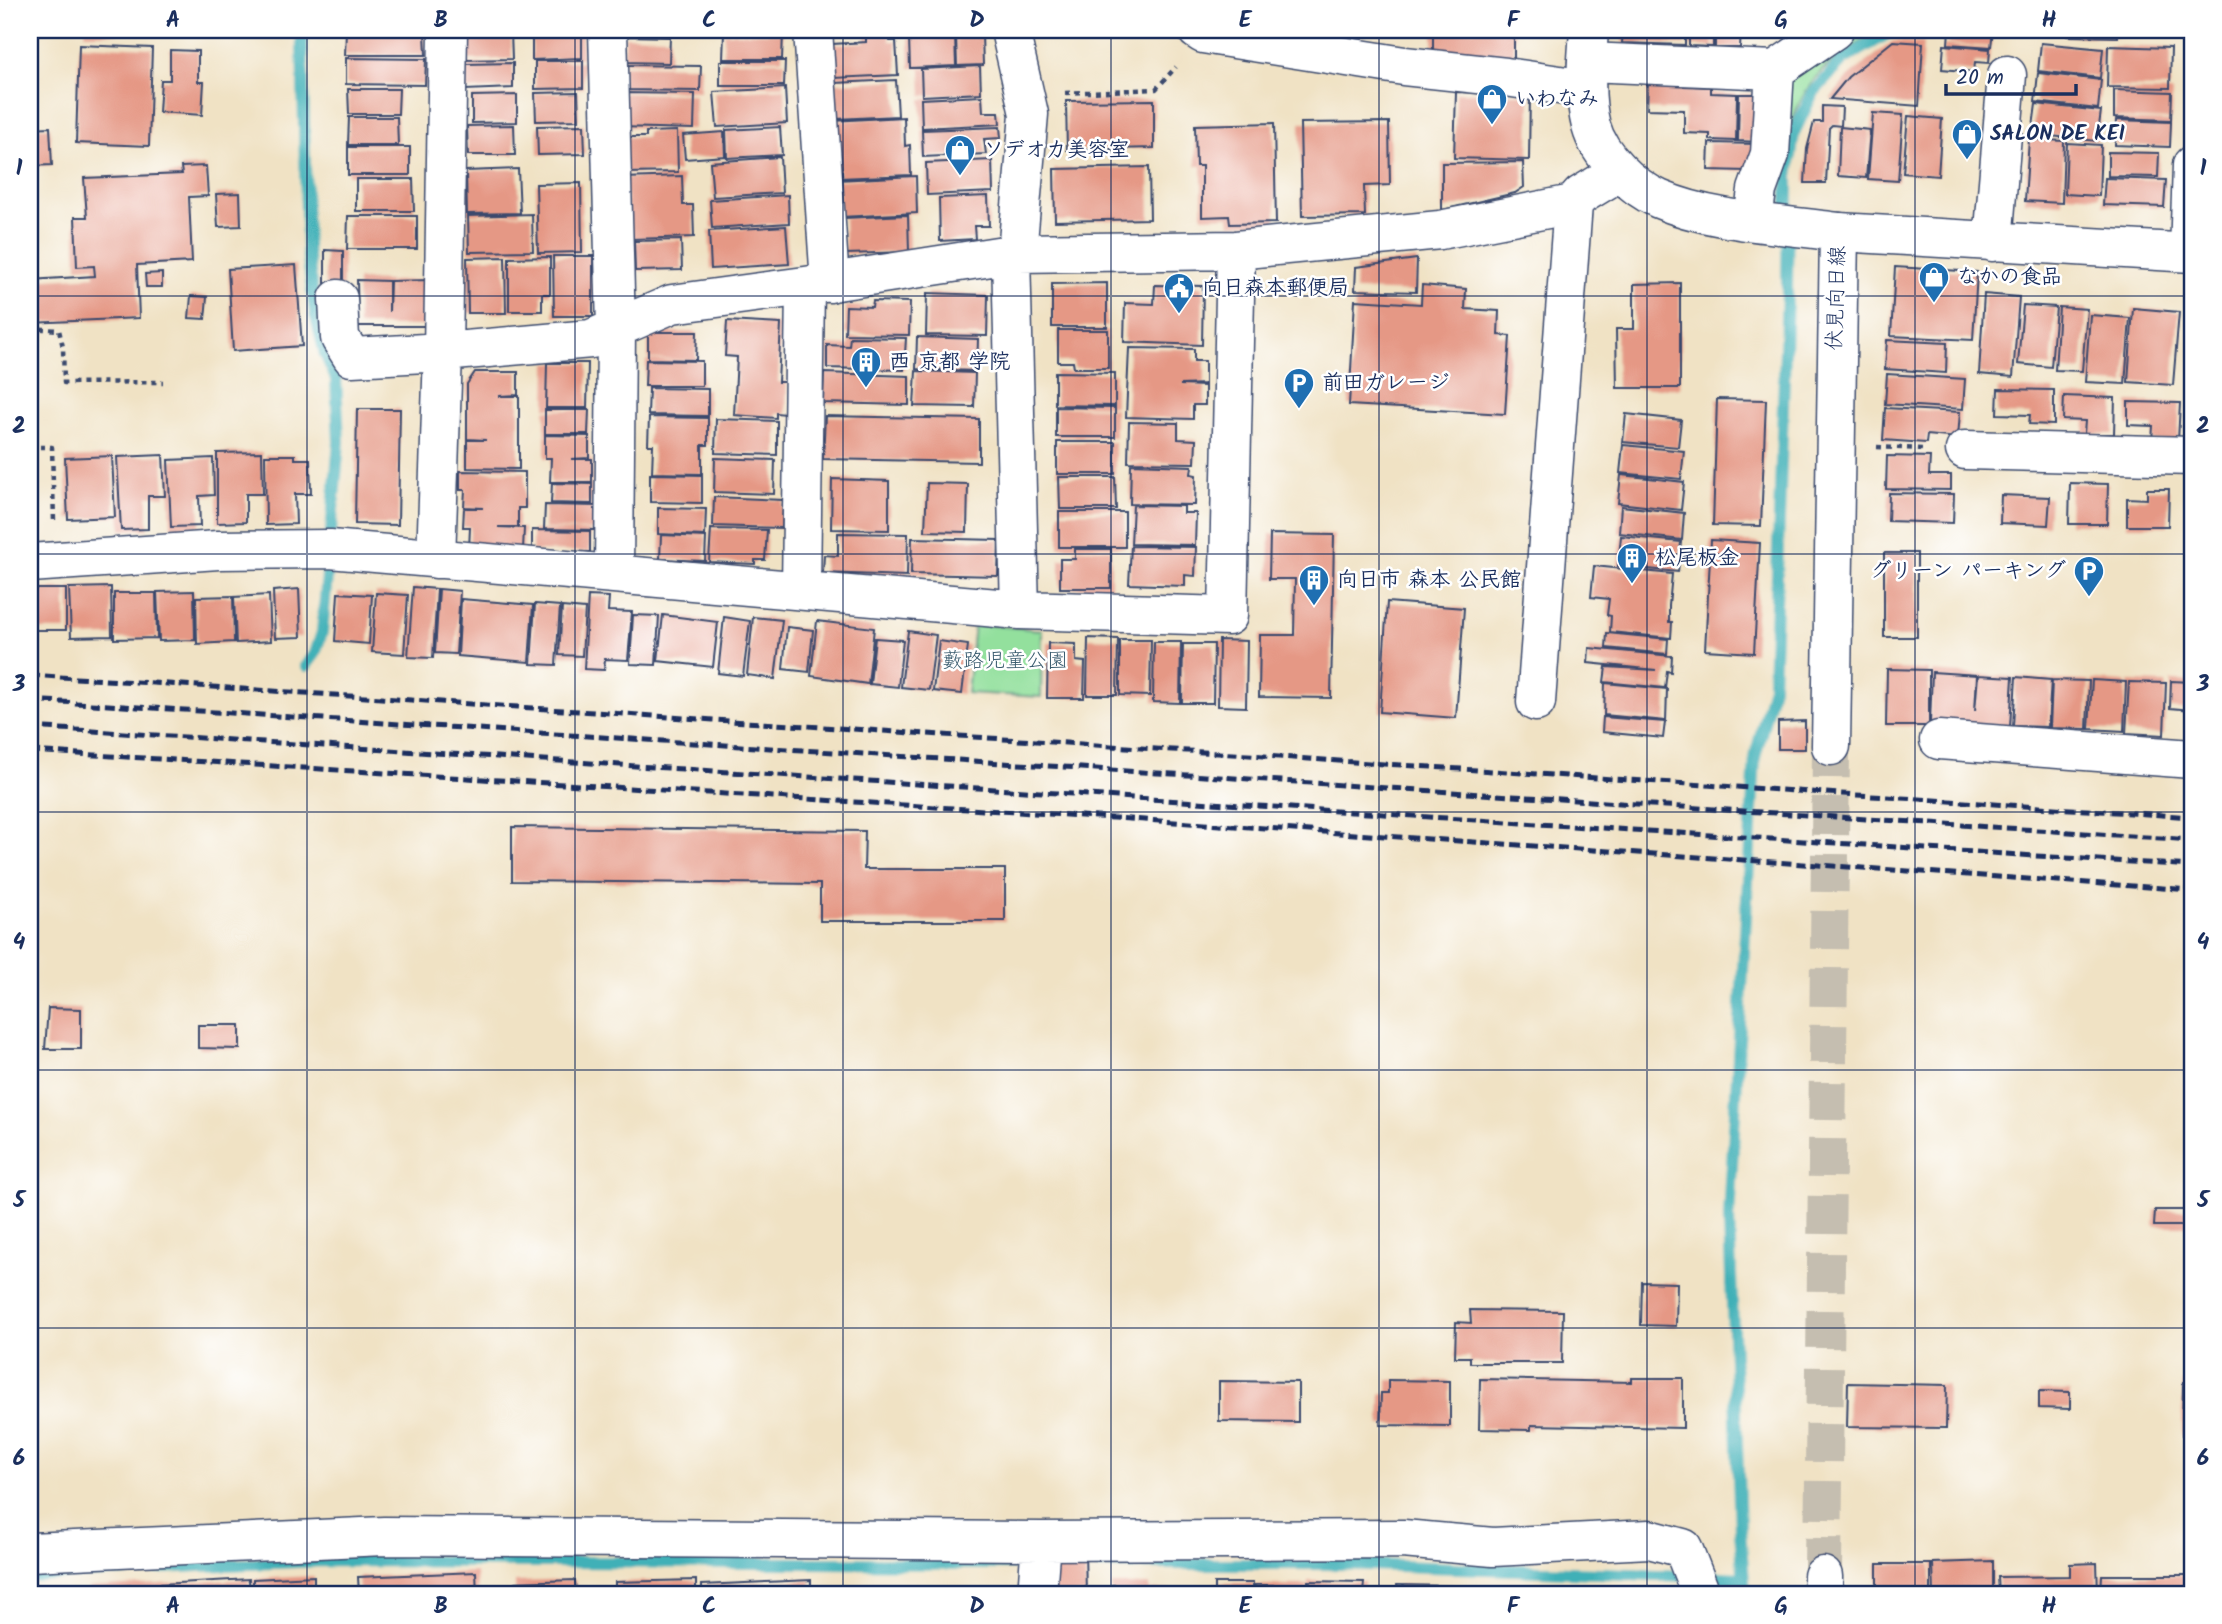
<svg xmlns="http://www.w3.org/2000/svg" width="2222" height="1624" font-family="Kalam,'Klee One',sans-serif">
<rect width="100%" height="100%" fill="#fff"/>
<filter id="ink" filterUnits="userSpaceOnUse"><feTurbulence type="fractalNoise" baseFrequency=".0143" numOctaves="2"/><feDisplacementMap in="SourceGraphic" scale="14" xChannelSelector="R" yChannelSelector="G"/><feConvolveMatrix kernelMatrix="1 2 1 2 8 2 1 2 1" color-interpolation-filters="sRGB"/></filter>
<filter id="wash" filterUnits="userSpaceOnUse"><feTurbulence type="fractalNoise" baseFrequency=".00686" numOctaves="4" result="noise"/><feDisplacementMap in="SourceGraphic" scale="28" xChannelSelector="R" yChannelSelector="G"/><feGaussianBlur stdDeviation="1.57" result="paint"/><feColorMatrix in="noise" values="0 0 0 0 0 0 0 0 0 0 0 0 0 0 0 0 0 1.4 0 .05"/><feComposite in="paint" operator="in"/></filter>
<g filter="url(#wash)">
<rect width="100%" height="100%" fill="#f0e2c4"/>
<path fill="#93e09d" stroke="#57887e" stroke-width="2" d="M1856,30H1871L1873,34C1857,45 1839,55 1824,69C1793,99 1784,143 1780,184L1766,182L1784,86L1827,44Z
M974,624L1042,630L1041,697L967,693Z"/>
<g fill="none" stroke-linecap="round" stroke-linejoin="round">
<path stroke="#3fb0b7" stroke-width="12" d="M302,38L307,249L315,313L325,354L336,379L339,442L322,632L315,654L306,666
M1069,1564H1342L1744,1578
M30,1576L198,1566L324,1561L1037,1564
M1745,1594L1740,1530L1729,1218L1755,757L1773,687L1787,295L1788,177L1794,133L1813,93L1843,60L1894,30"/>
</g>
<g id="blocks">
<path fill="#e59885" d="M85,30H161V32L85,34Z
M582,30V58L532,60V31Z
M1303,30H1340L1337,45L1302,40Z
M1433,30H1514V59H1433Z
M1623,30H1685V45L1622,43Z
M1689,30H1713V47L1689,46Z
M1715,30H1741L1740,48H1715Z
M1743,30H1788V37L1743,35Z
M1949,30H1993L1991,47L1948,44Z
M2067,30H2118V37L2067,36Z
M346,32L425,33L426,55H345Z
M511,32L512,59L464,60V34Z
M724,33H783L782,59H723Z
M889,33L890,41H896L898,75L833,78L832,44L866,42V34Z
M982,35L983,65L957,66L956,36Z
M625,36L670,37L669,63L624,62Z
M955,36L956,66L910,68L909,38Z
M1893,41L1923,43L1919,106L1830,99L1848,77Z
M2041,43L2103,49L2100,78L2038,71Z
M79,45L152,48L149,146L76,143Z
M1944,45L1990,49L1989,63L1975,62L1974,72L1942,69Z
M2108,46L2171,48L2170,88L2107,87Z
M170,50L198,51V82H204L202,115L159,112L161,80H170Z
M346,58L426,59L425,85L346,84Z
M535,61H583V88L535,89Z
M720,61H785L784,86H720Z
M513,63V88L465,90V64Z
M623,65L701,66L700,91L622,90Z
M980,66L981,93L922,96L921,69Z
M2038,73L2101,80L2098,109L2035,102Z
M896,80L898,116L836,119L835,83Z
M1648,83L1684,84V86L1711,87V93L1737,94L1736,141L1710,140V134L1684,133V110L1647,109Z
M785,88L787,123L717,127L714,92Z
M348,89H399L398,114H349Z
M2114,90L2172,92L2171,120L2114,118Z
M578,92L579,120L536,121L535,93Z
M1456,92L1530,94L1529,160L1454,158Z
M621,93L695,94L694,129L620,127Z
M1739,94H1761L1760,142L1738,141Z
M517,95V122L472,123V96Z
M982,96L983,112H999L1000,124L922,128L921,99Z
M1154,100V148L1067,150L1066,101Z
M2036,104L2101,111L2097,141L2032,134Z
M1822,106L1842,107L1841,126L1832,125L1829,128L1826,183H1805L1807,149L1814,122H1822Z
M1873,113L1903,115L1898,181L1868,179Z
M1908,116L1942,119L1938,176L1903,173Z
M349,117H397L398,145H348Z
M904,117L905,146L910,145L911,175L839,178L832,121Z
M2116,120L2171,122L2170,147L2115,145Z
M1389,122L1390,185L1364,186L1365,215L1302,216L1300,123Z
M1274,123L1276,223L1230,224L1229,216L1202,217V166H1196L1195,125Z
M514,125L515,155H468L467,126Z
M584,125L585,154L538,155L537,126Z
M50,127L52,165L30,166V128Z
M780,127L782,155L727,158L726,130Z
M1000,127L1001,138L984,139L986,154L923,157L922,130Z
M1840,127L1870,130L1866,178L1838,176Z
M677,131L678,172L624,173L623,137H646V132Z
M724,132L725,156L685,159L683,135Z
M2029,139L2064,141L2062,203L2025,201Z
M1709,143L1758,144L1748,171L1708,170Z
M2067,143L2101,145L2099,196L2065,194Z
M348,147H410V175H348Z
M2108,152L2159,153L2158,177L2108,176Z
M780,157L782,193L713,197L710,162Z
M992,160L993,192L927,195L926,163Z
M1523,162L1524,187L1515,193L1442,210V163Z
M206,166L208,196L189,197L192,262L137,265L139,318L30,323V280L95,276L94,266L77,267L75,217H87L84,178L182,174L181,167Z
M1149,167L1150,219L1055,221L1054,169Z
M518,169L520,213L467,214L466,171Z
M682,176L683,205H693L694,237L631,239L624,178Z
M916,176L917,213L840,217L837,180Z
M2105,178L2166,180L2164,207L2103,205Z
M356,179H413L414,211H356Z
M581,183L582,252L538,253L536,184Z
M240,193L241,226L218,227L216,194Z
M788,195L789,223L712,228L710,200Z
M988,196L989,226H974L975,239L940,241L939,198Z
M532,214L533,251L469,252L468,216Z
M908,215L909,252L845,254L844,218Z
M348,216H417V249H347Z
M786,226L789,264L711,269L709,231Z
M681,240L682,270L635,271L634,241Z
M325,250L343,251V286H325Z
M553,256H593V316H554Z
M505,257L506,313H468L467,258Z
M550,257V294H542V311H509V258Z
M1417,259L1416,292L1355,290L1356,267Z
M296,265L302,346L233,351L228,269Z
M1895,267L1977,272L1973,340L1891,336Z
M162,273V287H146L145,274Z
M357,280L389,281V312L390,281L430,280V326H358Z
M1107,283V327H1052V284Z
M1680,283V388H1617L1616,329H1634V284Z
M1155,285L1203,286L1202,345L1124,342L1125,303L1154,304Z
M1422,285L1466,289L1465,309L1499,311L1498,335L1510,336L1505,414L1349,405L1355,300L1421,304Z
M927,293L988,295L987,336L926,335Z
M1984,294L2019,297L2013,377L1979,374Z
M191,296L207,297L205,319L189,318Z
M873,301L910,302L909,335L845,334L846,306L872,307Z
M2023,305L2056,307L2051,367L2018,364Z
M2059,307L2087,309L2082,371L2055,370Z
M2133,308L2179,312L2173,385L2128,382Z
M2090,315L2130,318L2125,384L2085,382Z
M727,321L781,324L778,382H787L786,414L776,413V418L734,415L737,357L725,356Z
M1058,330H1108V368H1074L1073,362H1058Z
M648,332H697L696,360L648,359Z
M850,337L906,338L904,370L827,368V345L849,346Z
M917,337L978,339L977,371L916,369Z
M1887,340L1947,343L1946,373L1885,369Z
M1129,348L1194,349V361H1205V384L1180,385L1205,386V405H1193V419L1126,417Z
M646,360L702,361V386H645Z
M547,363H588L587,408H546Z
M916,371L975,373L974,407L914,406Z
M475,372H518V395L499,396H519V469L467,468V440H486L467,439V384Z
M1055,372L1115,373V406L1055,405Z
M824,373L909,376V405L823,403Z
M1887,374L1965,379L1963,409L1885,404Z
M649,388L708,389V416L648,415Z
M1998,389L2054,390V425L2029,424L2030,415L1997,414Z
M2064,396L2115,398L2114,434H2084L2085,421L2063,420Z
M1717,399L1766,400L1761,526L1713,525Z
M2128,402L2180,403L2178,441H2152L2153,426L2128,425Z
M1056,407L1115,408V437H1056Z
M1885,408L1960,412L1958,438L1927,435L1926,443L1883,440Z
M357,409H400L398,525L355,524Z
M545,410H589L588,434H545Z
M1626,414L1681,420L1678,447L1623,442Z
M825,416L979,419V462L823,459Z
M649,417L708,418V445H702V474L652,473L653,445H648Z
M716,419L777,421V455L715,453Z
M1129,422L1178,423V439L1196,440L1195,463L1128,462Z
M545,435L589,436V458L571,459H592V482H550L551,458H545Z
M1057,442H1115V474H1057Z
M1623,445L1684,451L1681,479L1620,473Z
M262,452L263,494H246V522L217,523V453Z
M163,455L165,496H148V529L121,530L117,457Z
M265,455H295V459H310L311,494H295L296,524L266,525Z
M112,456L115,517L68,519L65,458Z
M1887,456L1930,457L1929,475H1951V490L1886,489Z
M213,458L214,495L199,496L200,526L171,527L168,460Z
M715,458L775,460L774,494L714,492Z
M1131,464L1192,466L1191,474L1196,475L1195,505L1130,504Z
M460,471L525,472V508H518V527H498L524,528L523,550L469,549L470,527H463L464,508H483L464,507L465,490H460Z
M650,474L702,475V503L650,502Z
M1621,475L1684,482L1681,510L1618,503Z
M1059,477H1115L1116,509H1060Z
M832,479L889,481V530L831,529Z
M552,483L592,484V504L551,503Z
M927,483L968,484L967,532L925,531Z
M2070,483L2108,484L2107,524H2069Z
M2147,489H2169L2168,526H2127V498L2147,499Z
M1889,493L1954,494L1953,523L1888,521Z
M2001,495L2050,497L2048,525L2000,523Z
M714,497L783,500L782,528L713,526Z
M545,505L598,506L597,530L544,529Z
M1133,505L1184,506V513H1196L1195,545L1131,544Z
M1621,506L1684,513L1682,540L1619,533Z
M658,508L706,509L705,536L658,534Z
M1059,512H1125V547H1059Z
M711,529L767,530L765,560H755V564L709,562Z
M532,530L590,531V552L532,551Z
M838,533L908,534L907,576L823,573L824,555L838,556Z
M1270,534L1334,535L1331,698L1259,697L1260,635H1294L1295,579H1269Z
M661,535L706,537L705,561L660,559Z
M1621,536L1681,542L1678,572L1618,566Z
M912,538L999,540L998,576L911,574Z
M1711,540L1760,543L1754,653L1705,650Z
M1131,546L1196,547L1195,576L1185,575V586L1129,584Z
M1075,549H1111V588H1060V559H1075Z
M1884,553H1917V637H1884Z
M1594,566L1672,574L1669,606V622H1672L1671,638L1610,632L1611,616L1607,615L1609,599L1591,597Z
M111,587L112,636L71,637L69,588Z
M413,587L437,589L433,658L408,657Z
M30,589H66V630H30Z
M299,589L301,637L275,638L273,591Z
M439,589L460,591L456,654L435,653Z
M194,591L195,640L159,641L157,592Z
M114,593H156L157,638L114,639Z
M338,593L372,595L369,644L335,641Z
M376,593L408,595L404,654L372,652Z
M269,595L271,641L236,643L234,597Z
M233,596L234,642L197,644L196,597Z
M588,596L609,597L608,611L632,612L628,660L605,659L604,670L584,669Z
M461,599L533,605L529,662L458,656Z
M1387,602L1464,608L1456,718L1380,712Z
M535,604L560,606L556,665L531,664Z
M562,607L585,609L582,656L559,655Z
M633,615L659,616L656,665L630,664Z
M663,615L718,622L713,667L658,661Z
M724,617L750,621L743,676L718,673Z
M753,617L782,620L775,679L747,675Z
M817,621L874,628L868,684L811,676Z
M787,627L813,630L809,672L783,669Z
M908,631L936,635L929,690L901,687Z
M1607,633L1668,639L1667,654L1606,648Z
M875,638L903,640L898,687L870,684Z
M1088,638L1118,639L1117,695H1087Z
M1120,640H1151L1150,696L1120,695Z
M1219,640L1247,641L1246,707L1218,706Z
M939,641L968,645L962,694L933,691Z
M1154,642H1181L1180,703L1153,702Z
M1048,643L1076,644V661L1085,662L1084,698H1047Z
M1183,644H1214L1213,703H1182Z
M1589,648L1672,656L1671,672L1667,671L1665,688L1604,682L1606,667L1656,670L1588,663Z
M1887,669L1929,670V726H1886Z
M1932,672L1977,675L1975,711L1978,675L2013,677L2010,727L1930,723Z
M2016,677L2051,680L2048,727L2013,726Z
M2052,680L2089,681L2087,729L2050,728Z
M2092,680L2126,682L2124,731L2089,729Z
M2171,681L2192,682V710L2170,708Z
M2129,682L2166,683L2164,735L2126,733Z
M1605,683L1667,689L1666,721L1604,715Z
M1603,717L1665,722L1663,738L1602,732Z
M1805,721V749H1778V722Z
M512,827L865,831L864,869H1005V921H820V884L512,881Z
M48,1008L81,1009V1049H45Z
M198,1025H240V1049L198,1048Z
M2155,1210H2192V1226H2154Z
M1642,1282L1677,1283L1676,1326L1641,1325Z
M1470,1310L1563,1311L1562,1363H1470V1357H1455L1456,1322L1471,1323Z
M1632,1378H1683V1428L1531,1425V1430L1479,1429L1480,1379L1632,1382Z
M1388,1380L1450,1381V1426L1380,1425L1381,1393H1388Z
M1219,1381L1298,1382V1422L1219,1421Z
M2183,1382H2192V1435H2182Z
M1848,1383L1947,1385L1946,1428L1847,1427Z
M2039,1391L2070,1392V1409L2039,1408Z
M1085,1550L1086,1594H1049L1048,1573L1064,1551Z
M1993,1561V1594H1934L1933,1563Z
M2097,1563L2098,1594H1999L1998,1577L2070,1576V1564Z
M1877,1564H1931V1594H1877Z
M476,1572L477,1594H359L358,1577Z
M2102,1575H2187V1594H2101Z
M314,1576V1594H253V1579Z
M249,1579L250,1594H89V1588Z
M575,1580L576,1594H515V1582Z
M696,1580V1594H615V1582Z
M811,1580V1594H702V1585Z
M1308,1581L1364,1582L1363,1594H1308Z
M1214,1583H1253V1594H1214Z
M1112,1585H1150V1594H1112Z
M1255,1585H1307V1594H1255Z
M1397,1585L1455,1586V1594H1397Z
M1152,1590L1188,1591L1189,1594H1152Z
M1457,1590L1526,1592V1594H1457Z"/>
</g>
</g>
<g filter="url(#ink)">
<use href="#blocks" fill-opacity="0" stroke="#3b4a6d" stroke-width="2"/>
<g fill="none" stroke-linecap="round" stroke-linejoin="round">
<path stroke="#c5beb0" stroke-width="38" stroke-dasharray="38 19" stroke-linecap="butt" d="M1823,1576L1831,746"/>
<g stroke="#3b4a6d" stroke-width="41">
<path id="minor" d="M608,30L616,329L614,573
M813,30L830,283
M1010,30L1029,114L1017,253
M1197,30L1203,34L1404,66L1506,77L1586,89
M1587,62L1775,70
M1753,220L1757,190L1770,154L1775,70L1834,30
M1839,232L2192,253
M1993,242L2007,75
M2189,253L2192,165
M1011,255L1020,610
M338,299L340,338L352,357L443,352L591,339L672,304L805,286L1017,253L1236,250L1440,230L1573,204L1581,195L1619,172
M1965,450L2192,456
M436,559L443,352L448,30
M30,563L218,550L330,549L1020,610L1228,616L1236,250
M801,590L805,286
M1536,702L1573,204
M1939,740L2192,759
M30,1552L384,1536L1041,1541L1403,1539L1493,1547L1649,1539L1683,1548L1701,1594
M1037,1594L1041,1541"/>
</g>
<g stroke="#3b4a6d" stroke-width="41">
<path id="major" d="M1589,30C1587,61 1583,95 1591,126C1599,156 1632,187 1659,199C1712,222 1782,224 1839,232L1831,746
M1823,1594V1576"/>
</g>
<path stroke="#3b4a6d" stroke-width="4.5" stroke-dasharray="5 5" stroke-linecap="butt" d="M1065,93L1156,89L1176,67
M30,328L59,330L63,347L64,383L163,382
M30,447H52L54,522
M1877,447L1924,449"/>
<use href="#minor" stroke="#fff" stroke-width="38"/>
<use href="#major" stroke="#fff" stroke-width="38"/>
<path stroke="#1b2f5e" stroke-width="5" stroke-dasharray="10 5" stroke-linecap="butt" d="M30,675L2192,817
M30,700L2192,840
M30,727L2192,866
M30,751L1130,819L2192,890"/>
</g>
</g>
<path fill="none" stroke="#1b2f5e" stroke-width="2" stroke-opacity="0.55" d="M307,30V1594M575,30V1594M843,30V1594M1111,30V1594M1379,30V1594M1647,30V1594M1915,30V1594M30,296H2192M30,554H2192M30,812H2192M30,1070H2192M30,1328H2192"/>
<defs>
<g id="shop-pin" transform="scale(1.575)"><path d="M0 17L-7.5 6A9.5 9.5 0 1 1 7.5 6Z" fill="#1f6fb2" stroke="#fff"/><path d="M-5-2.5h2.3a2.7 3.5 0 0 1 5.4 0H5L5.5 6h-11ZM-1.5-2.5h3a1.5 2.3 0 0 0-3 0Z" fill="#fff"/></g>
<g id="civic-pin" transform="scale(1.575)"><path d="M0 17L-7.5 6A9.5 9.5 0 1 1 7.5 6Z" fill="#1f6fb2" stroke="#fff"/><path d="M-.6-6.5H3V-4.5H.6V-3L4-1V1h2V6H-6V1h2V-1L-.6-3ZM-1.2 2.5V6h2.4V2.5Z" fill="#fff"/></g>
<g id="building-pin" transform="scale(1.575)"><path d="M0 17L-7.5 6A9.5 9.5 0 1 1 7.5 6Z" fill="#1f6fb2" stroke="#fff"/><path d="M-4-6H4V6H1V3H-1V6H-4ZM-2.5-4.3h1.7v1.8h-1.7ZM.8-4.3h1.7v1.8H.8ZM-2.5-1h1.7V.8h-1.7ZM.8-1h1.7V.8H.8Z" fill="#fff"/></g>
<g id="parking-pin" transform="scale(1.575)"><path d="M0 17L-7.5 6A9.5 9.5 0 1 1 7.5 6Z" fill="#1f6fb2" stroke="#fff"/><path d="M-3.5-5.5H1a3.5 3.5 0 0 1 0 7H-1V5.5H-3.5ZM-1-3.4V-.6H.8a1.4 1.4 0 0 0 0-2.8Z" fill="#fff"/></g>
</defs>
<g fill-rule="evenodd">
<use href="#shop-pin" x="1492" y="99"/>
<use href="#shop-pin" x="1967" y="134"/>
<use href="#shop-pin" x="960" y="150"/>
<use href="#shop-pin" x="1934" y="277"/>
<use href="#civic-pin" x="1179" y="288"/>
<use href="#building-pin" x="866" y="362"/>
<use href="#parking-pin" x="1299" y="383"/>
<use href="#building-pin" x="1632" y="558"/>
<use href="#parking-pin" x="2089" y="571"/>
<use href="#building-pin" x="1314" y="580"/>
</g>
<g text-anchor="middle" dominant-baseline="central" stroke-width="5" stroke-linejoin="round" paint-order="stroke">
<g font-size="21" font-weight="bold" fill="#1b2f5e" stroke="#fff" text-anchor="start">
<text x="1515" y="99">いわなみ</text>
<text x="1990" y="134">SALON DE KEI</text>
<text x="983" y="150">ソデオカ美容室</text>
<text x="1957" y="277">なかの食品</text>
<text x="1202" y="288">向日森本郵便局</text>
<text x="889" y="362">西 京都 学院</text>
<text x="1322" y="383">前田ガレージ</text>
<text x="1655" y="558">松尾板金</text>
<text x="2066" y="571" text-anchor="end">グリーン パーキング</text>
<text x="1337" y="580">向日市 森本 公民館</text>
</g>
<g font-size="21" fill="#1b2f5e" stroke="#fff">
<text transform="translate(1837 298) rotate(-88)">伏見向日線</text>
</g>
<g font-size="21" fill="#395b6e" stroke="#fff">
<text x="1005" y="661">藪路児童公園</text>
</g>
</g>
<rect width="2222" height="1624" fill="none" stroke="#fff" stroke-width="77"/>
<path d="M1946 84v10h130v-10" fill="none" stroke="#1b2f5e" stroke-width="3.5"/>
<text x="1956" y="84" font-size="21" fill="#1b2f5e" stroke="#ffffff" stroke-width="5" paint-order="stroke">20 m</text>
<rect x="38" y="38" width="2146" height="1548" fill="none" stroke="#1b2f5e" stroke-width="2.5"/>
<g font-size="23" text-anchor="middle" font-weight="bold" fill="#1b2f5e">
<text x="173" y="27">A</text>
<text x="441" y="27">B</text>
<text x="709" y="27">C</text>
<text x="977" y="27">D</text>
<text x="1245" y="27">E</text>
<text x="1513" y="27">F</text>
<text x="1781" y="27">G</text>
<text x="2049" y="27">H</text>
<text x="19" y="175">1</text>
<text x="2203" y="175">1</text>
<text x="19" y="433">2</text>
<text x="2203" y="433">2</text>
<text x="19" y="691">3</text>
<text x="2203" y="691">3</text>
<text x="19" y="949">4</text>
<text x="2203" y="949">4</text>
<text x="19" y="1207">5</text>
<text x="2203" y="1207">5</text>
<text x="19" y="1465">6</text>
<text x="2203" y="1465">6</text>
<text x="173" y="1613">A</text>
<text x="441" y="1613">B</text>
<text x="709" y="1613">C</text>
<text x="977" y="1613">D</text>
<text x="1245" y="1613">E</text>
<text x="1513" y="1613">F</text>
<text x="1781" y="1613">G</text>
<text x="2049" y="1613">H</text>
</g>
</svg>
